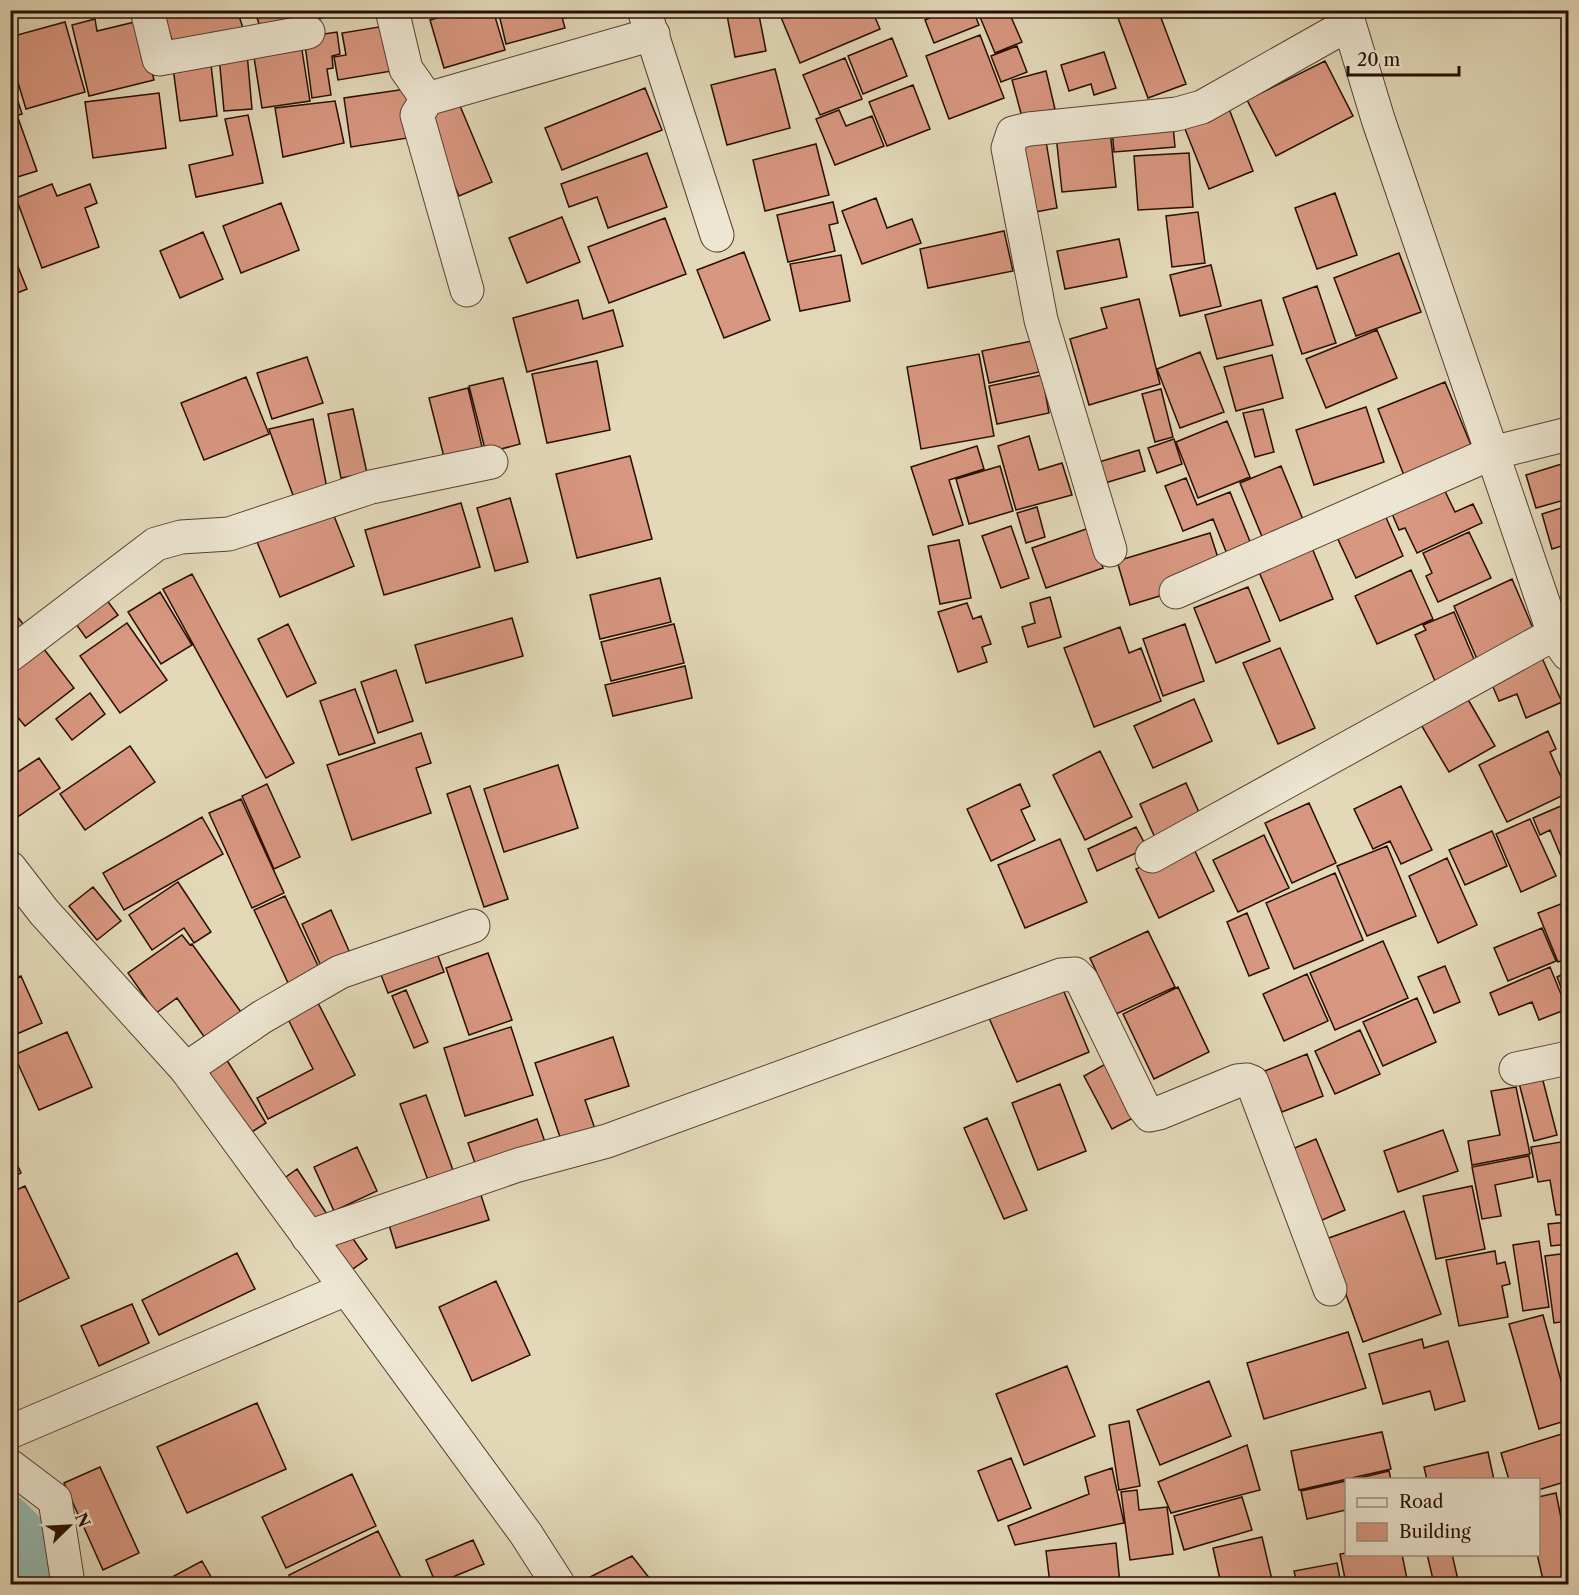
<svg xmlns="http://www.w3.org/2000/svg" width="1579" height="1595" font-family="'Libre Caslon Text',serif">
<rect width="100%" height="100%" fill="#e3d9b9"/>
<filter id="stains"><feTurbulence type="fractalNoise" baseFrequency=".00333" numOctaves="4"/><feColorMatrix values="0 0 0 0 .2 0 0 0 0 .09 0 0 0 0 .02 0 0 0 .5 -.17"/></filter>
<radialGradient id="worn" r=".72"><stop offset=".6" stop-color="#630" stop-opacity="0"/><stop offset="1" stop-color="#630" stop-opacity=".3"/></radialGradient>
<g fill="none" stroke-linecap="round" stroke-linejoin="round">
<path stroke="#95bab2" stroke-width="39" d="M10,1515L29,1534L37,1584"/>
</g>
<path fill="#d89780" stroke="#280d02" stroke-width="1.5" d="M162,10H237L243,28L175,49Z
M255,10H331L332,15L262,35Z
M463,10H493L505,50L444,68L430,20Z
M498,10H560L565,28L506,44Z
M562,10H591L564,18Z
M726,10H758L766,51L735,57Z
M778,10H872L880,29L800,63Z
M948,10H973L979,25L934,43L925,20Z
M996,10H1008L1022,42L995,53L980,17Z
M1115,10H1158L1186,84L1148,98Z
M95,19L97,31L139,21L154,80L89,96L72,25Z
M65,22L85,92L26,109L10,56V37Z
M391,25L398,70L338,80L334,57L346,55L342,33Z
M337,32L340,54L332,56L333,68L327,69L331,95L312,98L304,37Z
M980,35L1004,98L949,119L926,56Z
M892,38L907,76L863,94L848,56Z
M301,44L310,101L262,108L253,51Z
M1017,46L1027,72L1001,82L991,56Z
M1104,52L1116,88L1094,95L1091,84L1069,91L1061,65Z
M247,53L252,109L224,111L219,56Z
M210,56L217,116L180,121L172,60Z
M845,58L862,99L820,115L803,75Z
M1325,61L1353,116L1276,156L1247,100Z
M775,69L790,128L727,145L711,85Z
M1046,71L1055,109L1022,117L1012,80Z
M913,85L930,129L887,146L869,102Z
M645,88L662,130L562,170L545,128Z
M406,89L414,137L351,147L344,98Z
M159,93L166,148L93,158L85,102Z
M16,95L22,114L10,118V97Z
M335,101L344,143L283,157L275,108Z
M458,101L492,182L459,196L424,114Z
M1226,101L1253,171L1209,189L1181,119Z
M839,110L846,126L872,116L884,146L835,165L816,119Z
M248,115L263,183L196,197L189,165L233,155L225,119Z
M18,118L37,171L11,179L10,120Z
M1173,125L1175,147L1114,152L1112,129Z
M1110,130L1116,187L1062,192L1056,135Z
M1045,135L1057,208L1030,213L1018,139Z
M816,144L829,195L765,211L753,160Z
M647,153L667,207L608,228L597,197L569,207L561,184Z
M1189,153L1193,207L1138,210L1134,156Z
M52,184L57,196L90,184L97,203L85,208L99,247L42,268L16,198Z
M1335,193L1357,255L1317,269L1295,208Z
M876,198L887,228L912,219L921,243L862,264L842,211Z
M833,202L838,223L829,225L835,251L788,262L777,215Z
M281,203L299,250L241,273L223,226Z
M1198,212L1205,263L1172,267L1166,216Z
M562,217L580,262L527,283L509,238Z
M665,218L686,274L609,303L588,247Z
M1004,231L1013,271L928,288L920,249Z
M203,232L223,279L180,298L160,251Z
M1119,239L1127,277L1065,289L1057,251Z
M10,247L27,289L10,296Z
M744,252L770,320L724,338L697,270Z
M1399,253L1421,312L1356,336L1334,278Z
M841,255L850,301L800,311L790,264Z
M1211,265L1221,306L1180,316L1170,275Z
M1317,286L1336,343L1302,354L1283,298Z
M1139,299L1160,384L1089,405L1070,339L1107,328L1101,308Z
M578,300L583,319L613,310L623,346L527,372L513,318Z
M1261,300L1273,345L1217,359L1205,315Z
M1377,330L1397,378L1326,408L1306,359Z
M1032,341L1039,372L989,383L982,351Z
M1200,352L1224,412L1180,428L1157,369Z
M979,354L994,436L921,449L907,367Z
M1272,355L1283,398L1236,411L1224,367Z
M307,357L323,403L272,419L257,373Z
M597,361L610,430L547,443L532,374Z
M1042,375L1049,413L997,424L989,386Z
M246,377L269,434L204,460L181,403Z
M503,378L520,444L486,453L469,386Z
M1445,382L1473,450L1405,478L1378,409Z
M468,388L483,451L445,461L429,398Z
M1161,389L1173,437L1155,442L1142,394Z
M1366,407L1384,462L1314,485L1296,430Z
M353,409L367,473L341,478L328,414Z
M1263,409L1274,452L1255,457L1243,413Z
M313,419L327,488L294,498L269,429Z
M1227,421L1250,477L1198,498L1176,442Z
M1029,436L1039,470L1062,463L1072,495L1016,510L998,446Z
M1174,439L1182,464L1157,473L1148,448Z
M977,446L984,469L949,480L963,525L933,535L911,467Z
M1139,450L1145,471L1105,483L1099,462Z
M630,456L652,539L577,558L556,474Z
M1568,462V499L1536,508L1526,475Z
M1000,466L1013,511L969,524L956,479Z
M1281,466L1304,522L1263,539L1240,483Z
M1186,478L1197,505L1230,492L1251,544L1227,554L1213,519L1183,531L1165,486Z
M1442,485L1455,512L1473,504L1482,523L1417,553L1405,528L1399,530L1390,509Z
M510,498L528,562L495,571L477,508Z
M461,503L480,567L384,595L365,530Z
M1568,506V544L1552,549L1542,514Z
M1037,507L1045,537L1026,543L1017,513Z
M332,511L354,566L280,597L257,542Z
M1384,513L1403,556L1356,578L1336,535Z
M1011,526L1029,578L1001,588L982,536Z
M1089,528L1103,568L1046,588L1032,548Z
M1469,532L1491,578L1438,602L1426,576L1432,573L1423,553Z
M1210,533L1220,564L1176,591L1130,605L1117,561Z
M959,540L971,598L940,604L928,546Z
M1310,543L1333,599L1280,621L1256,565Z
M1411,570L1433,619L1377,644L1355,596Z
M192,574L294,763L266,778L163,589Z
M660,578L671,622L600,639L590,595Z
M1512,579L1538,640L1480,666L1454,606Z
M1248,587L1270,641L1216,663L1194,608Z
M100,591L118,615L86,638L69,614Z
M160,592L192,645L161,664L128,612Z
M1050,597L1061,637L1028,647L1022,627L1035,623L1030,603Z
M967,603L973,619L981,616L991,644L982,647L987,662L958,672L938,612Z
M10,607L27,629L10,642Z
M1454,612L1476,664L1435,681L1415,635L1426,630L1423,625Z
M512,618L523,656L426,683L415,645Z
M127,623L167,680L120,713L80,656Z
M288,624L316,683L287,697L258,639Z
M674,624L684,663L611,681L601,642Z
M1185,624L1204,681L1163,696L1143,639Z
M1120,627L1129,653L1141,648L1161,701L1094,727L1064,648Z
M37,640L74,688L25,726L10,708V660Z
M1280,648L1315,728L1278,744L1243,663Z
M1542,658L1562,702L1526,718L1517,694L1499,701L1490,680Z
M685,666L692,698L613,716L605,685Z
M396,670L413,721L378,733L361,682Z
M355,689L375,743L339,755L320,701Z
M90,693L105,714L72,740L56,719Z
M1466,696L1495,746L1449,772L1420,723Z
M1194,699L1212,741L1153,768L1134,726Z
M1548,731L1556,749L1550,752L1568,793L1507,822L1479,765Z
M421,733L431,763L416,768L431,813L352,840L327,765Z
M130,746L155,782L85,830L60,794Z
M1100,751L1132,817L1085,840L1053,775Z
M39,758L60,788L13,820L10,817V777Z
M558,765L578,828L504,852L484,789Z
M1186,783L1202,819L1156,840L1140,804Z
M267,784L300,857L274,869L242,796Z
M1020,784L1030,806L1021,810L1035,840L991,861L967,809Z
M470,786L508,899L484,907L447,794Z
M1401,786L1432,850L1401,864L1390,841L1373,849L1354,809Z
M241,799L284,893L252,908L209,813Z
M1309,803L1336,863L1292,883L1265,823Z
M1568,803V873L1550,830L1540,835L1533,818Z
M202,817L223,854L124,910L103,873Z
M1530,819L1556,876L1521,892L1496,834Z
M1136,827L1147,848L1097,871L1088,849Z
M1492,831L1507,866L1465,885L1449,850Z
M1264,835L1289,888L1238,912L1213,860Z
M1060,839L1087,902L1025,928L998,865Z
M1191,843L1214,891L1159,918L1136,869Z
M1387,846L1416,916L1367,936L1337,866Z
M1447,858L1477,925L1438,943L1409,876Z
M1335,873L1363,940L1294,969L1266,903Z
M178,882L211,932L194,943L184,928L152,950L129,915Z
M93,887L121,921L97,940L69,906Z
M285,896L320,970L289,985L254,910Z
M1568,901V958L1558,962L1538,913Z
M331,910L350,953L321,966L302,924Z
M1247,913L1269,968L1249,976L1227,922Z
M1542,928L1556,961L1508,981L1494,948Z
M1148,931L1175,987L1116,1014L1090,958Z
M182,935L190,945L192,944L241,1012L205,1038L177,998L156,1013L128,973Z
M1383,941L1408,998L1335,1030L1310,973Z
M434,945L444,972L388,993L378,967Z
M488,953L512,1020L469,1035L446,968Z
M1445,966L1460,1002L1434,1013L1418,977Z
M1550,967L1567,1009L1539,1020L1532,1002L1499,1015L1490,993Z
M1568,972V1006L1557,977Z
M1307,974L1328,1021L1284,1041L1263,994Z
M21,976L42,1023L10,1037V981Z
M1062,987L1089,1052L1017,1082L989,1018Z
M1178,987L1209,1052L1154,1079L1123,1014Z
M406,990L428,1042L414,1048L392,996Z
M1417,998L1436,1042L1383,1066L1363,1022Z
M317,1001L355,1075L268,1119L257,1098L313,1069L287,1017Z
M511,1027L533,1095L465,1116L444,1048Z
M1360,1030L1380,1074L1335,1094L1315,1051Z
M67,1032L92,1087L39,1110L14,1055Z
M613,1037L629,1086L585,1100L595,1129L561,1140L535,1063Z
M223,1054L266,1123L242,1138L199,1069Z
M1307,1054L1323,1096L1282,1112L1265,1071Z
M1111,1061L1139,1115L1112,1129L1084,1076Z
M1542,1077L1557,1135L1534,1141L1519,1083Z
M1060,1084L1086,1151L1038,1170L1012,1103Z
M1516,1087L1530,1154L1472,1165L1468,1141L1500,1135L1491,1091Z
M426,1095L454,1173L429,1183L400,1104Z
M987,1118L1027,1210L1004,1219L964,1128Z
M537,1119L545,1142L476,1166L468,1143Z
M1443,1130L1458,1171L1398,1192L1384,1151Z
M1316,1139L1345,1210L1320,1221L1290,1150Z
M1567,1141L1568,1152V1214L1556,1215L1550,1180L1538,1182L1531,1147Z
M357,1147L377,1191L334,1211L314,1167Z
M10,1149L21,1173L10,1178Z
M1529,1156L1533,1177L1495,1185L1501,1216L1482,1219L1472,1167Z
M297,1169L327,1214L310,1226L279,1182Z
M25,1186L69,1278L10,1306V1193Z
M478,1186L489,1220L396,1248L386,1215Z
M1472,1186L1485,1249L1436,1259L1423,1196Z
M1404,1211L1441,1314L1363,1342L1326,1239Z
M1568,1222V1244L1551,1246L1548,1224Z
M347,1230L367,1259L347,1273L327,1244Z
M1539,1241L1549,1307L1523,1311L1513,1245Z
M1495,1251L1497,1264L1505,1262L1510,1284L1502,1286L1508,1317L1459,1326L1446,1260Z
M237,1253L255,1289L159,1335L142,1300Z
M1568,1253V1321L1554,1323L1545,1256Z
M496,1281L530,1355L472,1381L439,1307Z
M132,1304L149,1343L99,1366L81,1326Z
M1543,1315L1568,1406V1420L1539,1429L1509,1324Z
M1348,1332L1366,1388L1264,1419L1247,1363Z
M1422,1339L1424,1348L1448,1341L1465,1401L1435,1410L1430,1391L1383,1404L1369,1354Z
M1067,1366L1095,1436L1024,1465L996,1394Z
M1209,1381L1231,1436L1160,1465L1137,1410Z
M257,1403L286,1469L187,1513L157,1447Z
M1129,1421L1140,1486L1119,1490L1109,1425Z
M1382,1432L1391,1469L1299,1490L1291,1451Z
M1568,1432V1481L1538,1490V1480H1509L1501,1453Z
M1247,1445L1260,1490L1171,1513L1158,1482Z
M1488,1452L1494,1480H1427L1424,1467Z
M1011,1458L1031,1508L998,1521L978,1471Z
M100,1467L139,1553L103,1570L64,1483Z
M1112,1468L1124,1523L1015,1545L1008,1526L1089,1494L1085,1477Z
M1389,1471L1391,1480H1351Z
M352,1474L376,1526L286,1568L262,1517Z
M1346,1481V1510L1307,1519L1301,1491Z
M1137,1490L1139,1510L1167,1507L1173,1554L1130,1560L1121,1492Z
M1556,1493L1568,1553V1581L1544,1584L1537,1554L1538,1497Z
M1242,1497L1252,1530L1184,1550L1174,1516Z
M378,1531L404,1584H294L289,1575Z
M1262,1537L1273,1584H1221L1213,1548Z
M473,1540L484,1564L436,1584L426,1560Z
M1116,1543L1120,1584H1050L1046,1551Z
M1346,1553L1402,1554L1408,1584H1346L1340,1554Z
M1427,1554H1452L1459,1584H1434Z
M632,1556L654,1584H587L584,1580Z
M202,1561L215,1584H179L174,1576Z
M1337,1563L1341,1584H1297L1294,1571Z"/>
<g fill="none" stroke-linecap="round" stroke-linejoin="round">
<g stroke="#574030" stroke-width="35">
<path id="minor" d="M147,10L159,59L308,32
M392,10L406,69L427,99L417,115L467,290
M644,10L717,235
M1345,10L1378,119L1554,634L1568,654
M427,99L653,34
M1110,550L1041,320L1008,148L1013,133L1029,129L1177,114L1202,107L1349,24
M1176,592L1492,453L1568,434
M10,655L156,544L181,537L229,534L371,487L491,462
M1152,856L1554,634
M186,1069L262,1017L340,972L473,926
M1516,1069L1568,1058
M308,1237L518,1165L607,1141L1061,975L1075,974L1082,981L1143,1106L1150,1115L1159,1113L1237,1081L1247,1080L1252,1082L1330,1289
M10,1432L346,1289
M10,1466L55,1500L68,1584"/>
</g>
<g stroke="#574030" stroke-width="35">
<path id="tertiary" d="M10,868L44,912L186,1069L526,1534L558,1584"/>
</g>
<use href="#minor" stroke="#ede6d2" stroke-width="33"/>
<use href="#tertiary" stroke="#ede6d2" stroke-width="33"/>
</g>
<rect width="1579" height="1595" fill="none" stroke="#e3d9b9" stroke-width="36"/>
<rect x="12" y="12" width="1555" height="1571" fill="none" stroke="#280d02" stroke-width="3"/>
<rect x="18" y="18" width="1543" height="1559" fill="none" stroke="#280d02" stroke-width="1.5"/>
<rect x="1345" y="1478" width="195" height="78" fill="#ede6d2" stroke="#9e8f7f" stroke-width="1.5"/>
<rect x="1357" y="1498" width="30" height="9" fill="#ede6d2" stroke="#9e8f7f" stroke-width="1.5"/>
<text x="1399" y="1508" font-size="18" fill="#280d02">Road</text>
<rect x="1357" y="1523" width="30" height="18" fill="#d89780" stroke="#9e8f7f" stroke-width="1.5"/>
<text x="1399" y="1538" font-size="18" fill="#280d02">Building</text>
<g transform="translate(69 1526) rotate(66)" stroke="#ede6d2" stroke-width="4.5" paint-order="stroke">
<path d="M0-4.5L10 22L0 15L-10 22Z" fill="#280d02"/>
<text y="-9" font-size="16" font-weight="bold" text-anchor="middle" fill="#280d02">N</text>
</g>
<path d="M1348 66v9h111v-9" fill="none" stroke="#280d02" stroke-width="3"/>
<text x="1357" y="66" font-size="18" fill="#280d02" stroke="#ede6d2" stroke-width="4.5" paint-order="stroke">20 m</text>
<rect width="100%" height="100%" filter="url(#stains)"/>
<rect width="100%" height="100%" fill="url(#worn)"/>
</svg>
